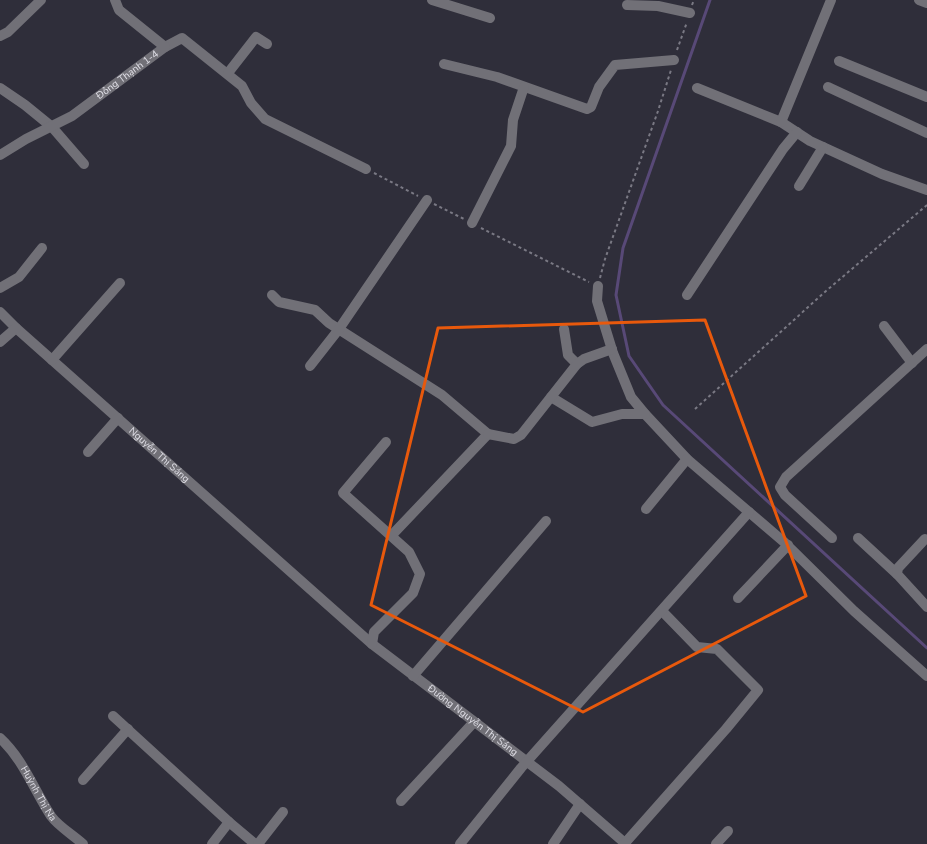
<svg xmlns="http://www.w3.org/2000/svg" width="927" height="844" font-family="'Nunito Sans',sans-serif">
<rect width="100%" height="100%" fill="#2f2e3a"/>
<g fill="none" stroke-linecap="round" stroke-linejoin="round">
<path stroke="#584977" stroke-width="3" d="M710,0L623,248L616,295L629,356L663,405L927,648"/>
<path stroke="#7a7984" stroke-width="2" stroke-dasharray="3 3" stroke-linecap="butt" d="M692,5L694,0
M677,50L687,22
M374,173L418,196
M434,204L464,219
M481,228L589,282
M600,278L605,259L658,111L671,70
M695,409L826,291L927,205"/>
<g stroke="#717077" stroke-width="10">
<path d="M432,0L490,18"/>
<path d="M919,0L927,3"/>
<path d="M627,5L658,6L690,13"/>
<path d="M0,36L8,32L41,0"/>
<path d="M165,47L182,38L242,86L251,103L265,119L366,169"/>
<path d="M839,61L927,97"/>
<path d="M444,64L497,77L587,109L591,107L599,87L615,65L674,60"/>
<path d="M228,73L256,37L267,44"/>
<path d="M828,87L927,133"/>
<path d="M0,88L25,105L52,127L84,164"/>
<path d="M697,88L781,122L810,141L882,174L927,190"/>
<path d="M781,122L831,0"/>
<path id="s1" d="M0,155L26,139L72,116L165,47L119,10L115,0"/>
<path d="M799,186L823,147"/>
<path d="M472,223L511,146L513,120L524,87"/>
<path d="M598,286L597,301L613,353L631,397L645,414L687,459L784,542L854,611L927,676"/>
<path d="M0,288L19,277L42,248"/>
<path d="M272,295L279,302L315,310L329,323L442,395L488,434L391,536"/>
<path d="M687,295L783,149L797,132"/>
<path id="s2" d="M0,312L16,328L372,644L559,786L626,844"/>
<path d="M884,326L912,363"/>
<path d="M564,329L568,355L577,364"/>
<path d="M0,342L16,328"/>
<path d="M52,360L120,283"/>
<path d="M310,366L339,329L427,200"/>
<path d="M551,397L592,422L622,414H645"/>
<path d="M488,434L514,439L521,435L577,364L584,359L612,349"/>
<path d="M88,452L118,418"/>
<path d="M646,509L687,459"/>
<path d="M832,538L785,495L780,487L786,477L927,349"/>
<path d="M858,538L897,574"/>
<path d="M925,539L898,568L897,574L927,607"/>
<path d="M738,598L788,545"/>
<path d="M372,644L374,632L413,593L420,574L409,552L343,493L386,442"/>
<path d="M413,676L546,521"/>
<path d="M113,716L229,822L255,844"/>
<path id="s3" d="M0,738C23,759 34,790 51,816C58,826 73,835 83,844"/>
<path d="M83,780L128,729"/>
<path d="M401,801L474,722"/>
<path d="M625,843L726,729L758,690L717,649L697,647L662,611"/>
<path d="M212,844L229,822"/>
<path d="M258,844L283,812"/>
<path d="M460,844L521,768L749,512"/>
<path d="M553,844L580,804"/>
<path d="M716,844L728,831"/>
</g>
</g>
<path fill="none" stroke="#e8590c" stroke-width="3" stroke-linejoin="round" d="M705,320L806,596L583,712L371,605L438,328Z"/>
<g text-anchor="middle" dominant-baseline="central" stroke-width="4" stroke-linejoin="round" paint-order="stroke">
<g font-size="10" fill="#e0dfe7" stroke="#2f2e3a">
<text stroke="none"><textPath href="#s1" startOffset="151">Đông Thạnh 1-4</textPath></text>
<text stroke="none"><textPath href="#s2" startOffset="214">Nguyễn Thị Sáng</textPath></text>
<text stroke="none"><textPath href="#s2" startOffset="625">Đường Nguyễn Thị Sáng</textPath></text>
<text stroke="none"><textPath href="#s3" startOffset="68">Huỳnh Thị Na</textPath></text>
</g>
</g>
</svg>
